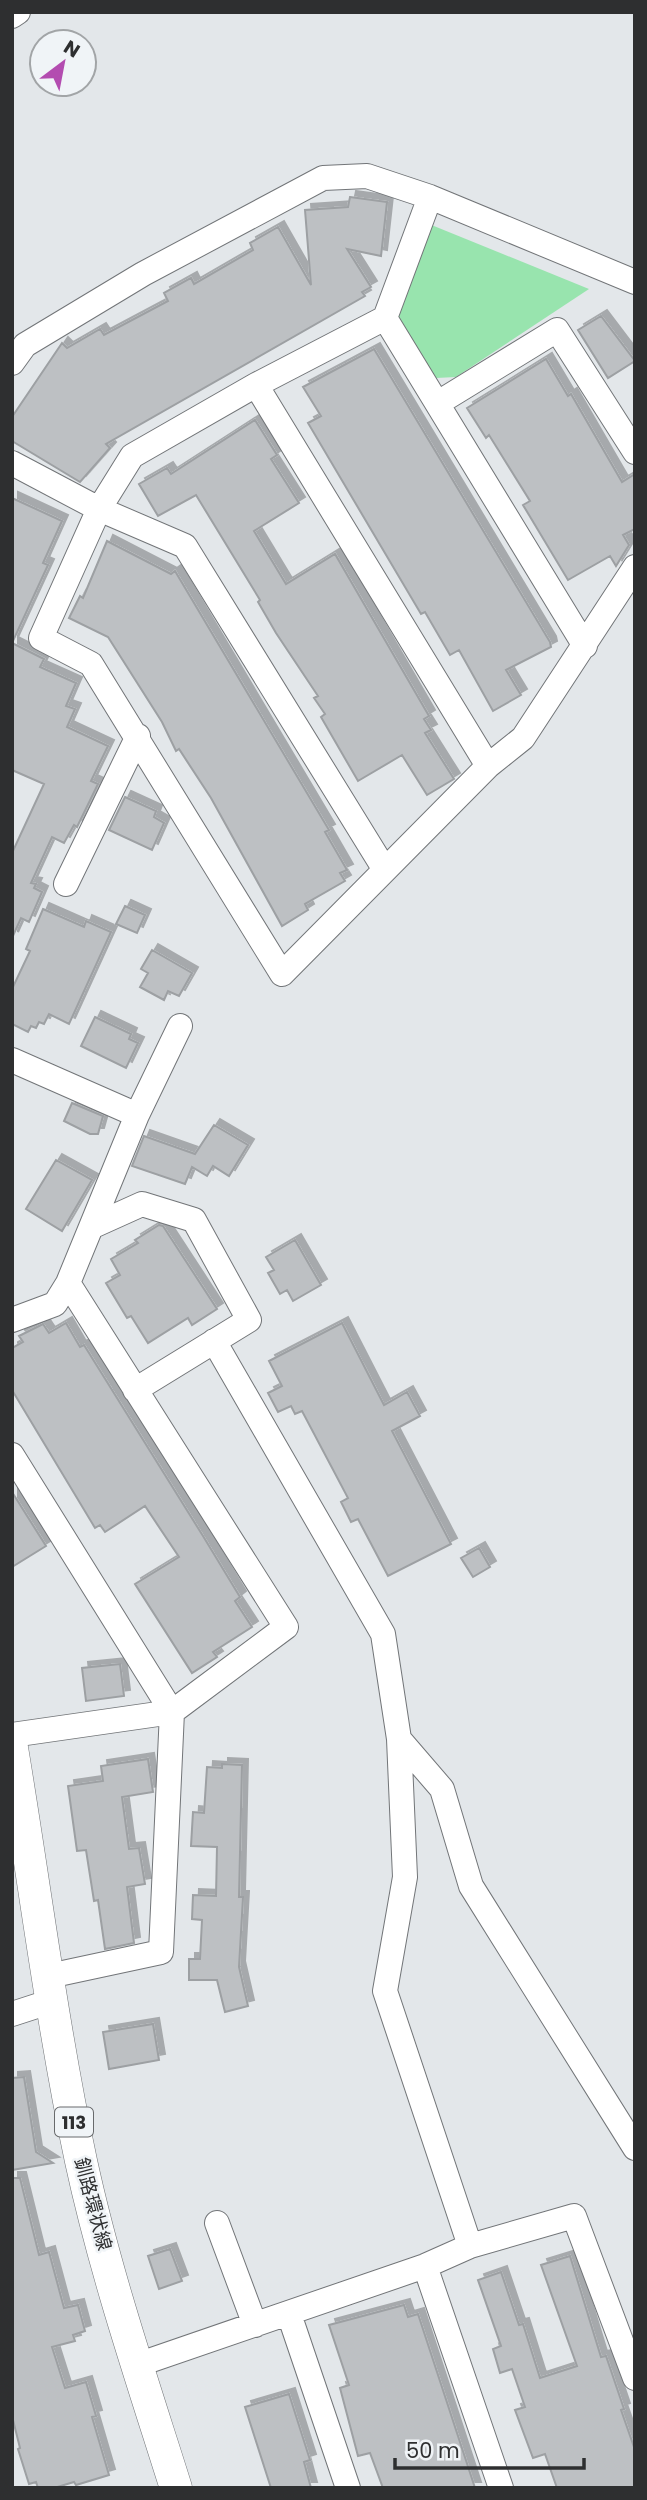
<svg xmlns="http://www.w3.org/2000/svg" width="647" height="2500" font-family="Poppins,'Noto Sans JP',sans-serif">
<defs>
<filter id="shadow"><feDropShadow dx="6" dy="-6" stdDeviation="0" flood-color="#0004"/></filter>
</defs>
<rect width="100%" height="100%" fill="#e3e7ea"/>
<path fill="#98e4ae" d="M429,224L589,289L456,377L436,378L395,314Z"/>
<path fill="#bdc0c3" stroke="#9da0a3" stroke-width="2" filter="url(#shadow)" d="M350,197L387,202L381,256L347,249L371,287L362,292L365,296L106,444L110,448L80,482L12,441V417L62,343L67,348L100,329L104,335L168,301L164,293L191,278L194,284L253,250L250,243L278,227L311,285L305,210L348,207Z
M601,316L635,361L608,378L578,330Z
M374,349L550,642L551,647L506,670L521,695L493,711L459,650L450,655L425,612L421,614L308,423L321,416L303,387Z
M546,359L568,396L571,394L622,482L635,474V529L623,535L629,545L616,566L610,556L568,580L523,505L530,501L489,435L486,438L467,408Z
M255,420L277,455L271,459L299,503L254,531L286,584L335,554L429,716L424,719L431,730L425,733L454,779L427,795L402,755L358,781L321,717L325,714L314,698L318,696L276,633L258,602L260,600L196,495L158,516L139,484L167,468L171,474Z
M12,498L62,521L43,563L48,565L12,643L44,659L40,667L76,683L66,706L75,709L67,727L108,746L91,781L98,784L77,827L74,825L64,843L52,837L31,883L36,884L34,888L42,892L29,922L21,918L12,938V853L44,784L12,770Z
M107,541L171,574L175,571L329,830L325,832L347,870L340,873L345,881L305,904L308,910L282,926L211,798L179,749L176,751L162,722L108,637L69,618L80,596L83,598Z
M125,797L156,811L154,817L164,823L152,850L109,830Z
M125,906L145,915L137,933L116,924Z
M43,909L84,927L86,921L111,932L69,1024L49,1014L44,1024L39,1022L36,1028L31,1026L28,1032L12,1024V989L30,951L26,949Z
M152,950L192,973L179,996L168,991L164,1000L140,987L148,973L141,969Z
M95,1017L131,1034L129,1039L138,1043L126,1068L81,1046Z
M72,1103L103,1116L98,1134H90L64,1121Z
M214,1125L248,1145L229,1176L213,1166L207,1176L192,1167L185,1184L132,1166L144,1136L195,1154Z
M56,1160L92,1180L62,1231L26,1209Z
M159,1225L163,1226L217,1309L192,1325L188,1318L148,1343L131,1316L127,1318L106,1283L120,1275L111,1259L138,1243L135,1240Z
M295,1240L321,1285L293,1301L287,1290L280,1294L268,1273L274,1270L266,1257Z
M66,1323L80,1347L84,1345L203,1536L240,1597L235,1601L252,1627L213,1652L217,1657L192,1673L135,1584L179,1557L145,1506L105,1532L100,1525L95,1528L12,1390V1348L23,1342L19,1336L43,1324L49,1333Z
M342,1323L384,1405L407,1392L420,1416L392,1431L451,1544L388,1576L358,1519L351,1522L341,1502L348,1498L302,1411L295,1414L291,1406L278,1412L268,1393L282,1386L269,1361Z
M12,1492L46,1546L12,1567Z
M479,1548L490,1567L473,1577L461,1558Z
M120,1664L124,1696L86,1701L82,1668Z
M148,1759L153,1792L122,1797L129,1849L139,1848L145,1884L127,1887L134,1943L105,1949L98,1900L94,1901L86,1850L77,1851L68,1786L103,1781L101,1766Z
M222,1764L242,1765L239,1897H243L239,1967L248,2006L225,2012L217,1980H189V1959H200L202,1920L192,1919L193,1895L216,1896L217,1847L191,1846L193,1812L204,1813L207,1767L222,1768Z
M153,2024L159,2060L109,2069L103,2032Z
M24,2077L36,2152L53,2163L12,2170V2078Z
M12,2178H20L39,2255L49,2252L64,2308L78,2305L85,2331L73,2335L75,2341L52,2347L65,2388L86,2382L96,2416L92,2417L109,2475L76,2485L74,2482L54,2488H38L36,2482L29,2484L18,2449L20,2448L12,2416Z
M170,2249L182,2281L159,2289L148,2256Z
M570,2256L601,2357L606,2356L624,2409L621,2410L635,2450V2488H557L545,2454L533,2458L515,2410L525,2407L512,2369L500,2373L493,2349L501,2346L478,2280L501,2272L519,2325L523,2324L540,2378L577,2366L541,2265Z
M404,2305L408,2317L418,2314L475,2488H383L370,2453L358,2456L340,2388L349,2385L329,2325Z
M289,2394L310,2460L304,2462L311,2488H271L245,2407Z"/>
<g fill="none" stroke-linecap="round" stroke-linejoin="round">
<g stroke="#727578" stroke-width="26">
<path id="minor" d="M12,16L18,12
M385,318L430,197
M12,363L25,345L143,274L323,178L367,176L430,197L635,282
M256,385L488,766
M438,403L557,330L635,452
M12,463L99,509L185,546L385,870
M585,646L385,318L256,385L132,456L99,509L41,638L91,664L282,974L488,766L523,738L635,567
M66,884L138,736
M12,1060L137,1115
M91,1227L137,1115L180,1026
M68,1283L91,1227L142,1204L194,1220L249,1320L135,1390
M12,1320L55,1304L68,1283L286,1627L172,1712L12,1735
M214,1341L383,1634L399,1739L405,1877L385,1991L470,2246
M12,1455L172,1712L161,1952L49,1976
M399,1739L442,1789L471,1886L635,2148
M12,2014L52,2001
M217,2223L255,2325
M425,2266L501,2488
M289,2314L348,2488
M137,2365L425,2266L470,2246L574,2216L635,2378"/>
</g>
<g stroke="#727578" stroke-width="33">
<path id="major" d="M12,1748C35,1886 52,2025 81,2161C105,2272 142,2380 176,2488"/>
</g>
<use href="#minor" stroke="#fff" stroke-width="24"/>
<use href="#major" stroke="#fff" stroke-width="32"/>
</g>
<g text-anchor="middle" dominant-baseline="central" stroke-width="5" stroke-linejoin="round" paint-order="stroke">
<rect fill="#f0f4f7" stroke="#686a6c" stroke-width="2" x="55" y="2107.5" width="38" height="29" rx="5"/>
<g font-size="18" font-weight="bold" fill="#2e2f30">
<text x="74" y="2122">113</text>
</g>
<g font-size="19" fill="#2e2f30" stroke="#f0f4f7">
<text transform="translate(93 2204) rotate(75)">釧路環状線</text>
</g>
</g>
<rect width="647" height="2500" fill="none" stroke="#2e2f30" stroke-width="28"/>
<g transform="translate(63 63) rotate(32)"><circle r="33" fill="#f0f4f7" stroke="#a2a5a7" stroke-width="2"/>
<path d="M0-5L12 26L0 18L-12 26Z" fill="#b34cb0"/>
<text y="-10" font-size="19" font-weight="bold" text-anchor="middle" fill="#2e2f30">N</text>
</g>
<path d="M395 2458v10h189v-10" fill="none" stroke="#2e2f30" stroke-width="3.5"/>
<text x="406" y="2458" font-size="21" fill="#2e2f30" stroke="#f0f4f7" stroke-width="5" paint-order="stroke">50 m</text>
</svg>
